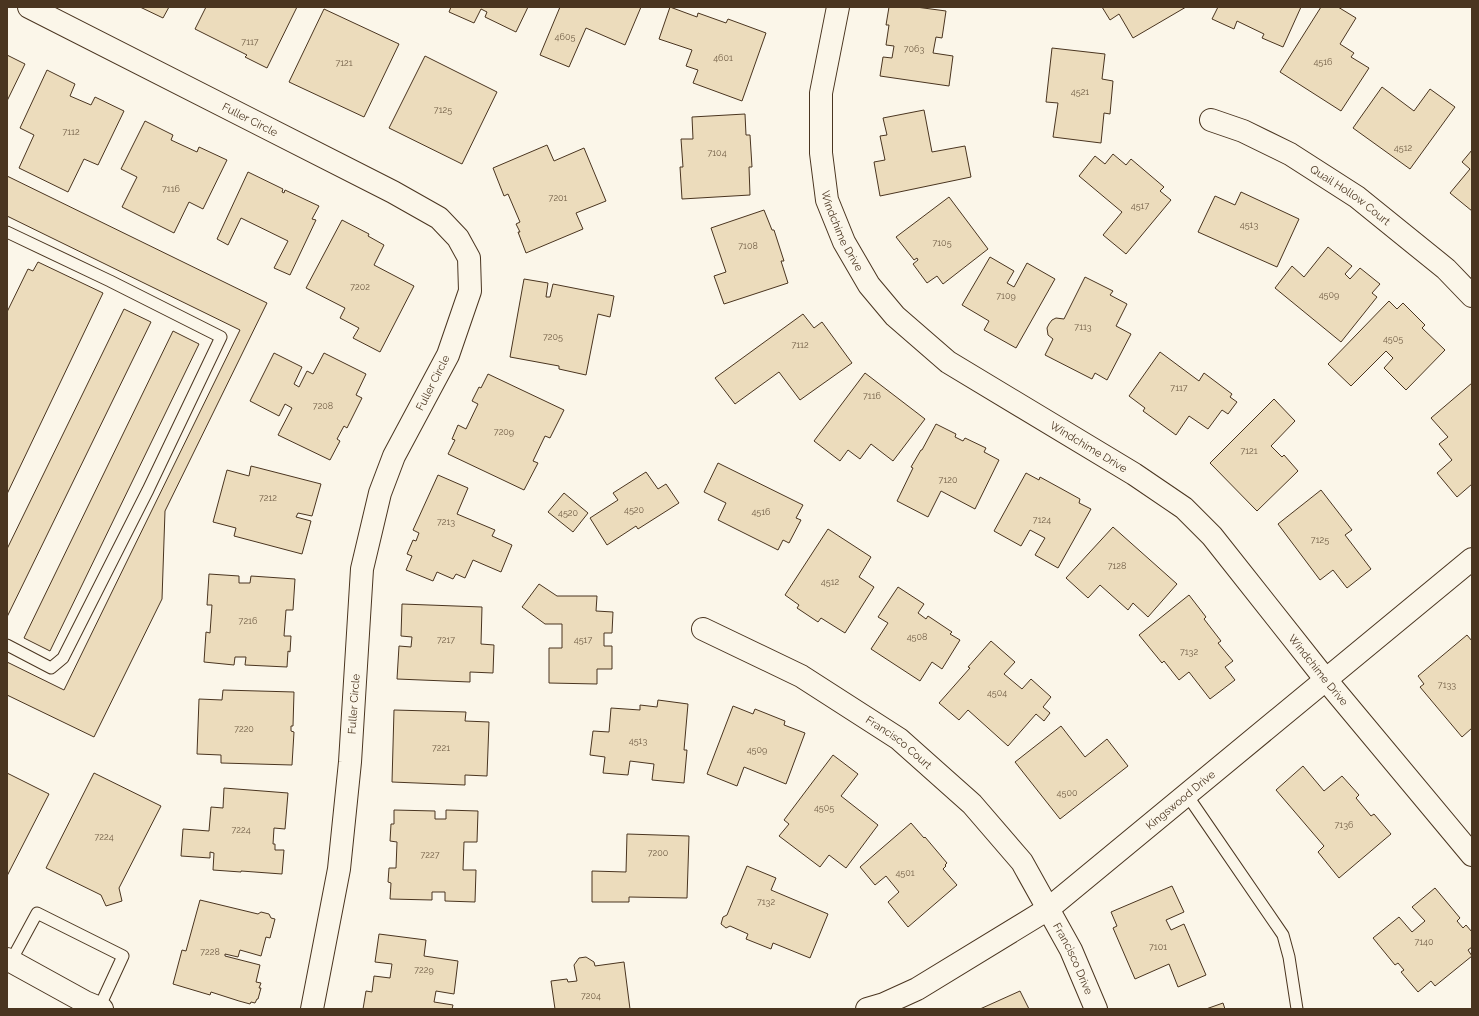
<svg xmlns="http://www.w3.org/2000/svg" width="1479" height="1016" font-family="Raleway,sans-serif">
<rect width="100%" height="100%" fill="#fbf6e9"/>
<path fill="#ecdcbc" stroke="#4a3520" d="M140,7H169L163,18Z
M206,7H297L267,68L245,57L247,55L195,29Z
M451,7H528L516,32L485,17L487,12L481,9L474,23L449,12Z
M560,7H641L625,45L586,28L569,67L540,55Z
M670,7L697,17L698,13L726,23L728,19L766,33L742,101L693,83L698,70L686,66L692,50L659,39Z
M889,7H916L946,11L942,38L936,37L933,53L953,56L949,86L880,76L883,57L892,58L894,46L886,45L889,25H886Z
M1102,7H1186L1133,38L1119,14L1110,20Z
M1218,7H1301L1283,47L1262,38L1264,34L1237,21L1234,29L1212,19Z
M1321,7H1338L1356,18L1340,44L1354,53L1351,57L1369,68L1341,111L1280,72Z
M324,9L399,44L364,117L289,82Z
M1052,48L1105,54L1102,79L1113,81L1110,114L1104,113L1101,143L1053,137L1058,103L1046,102Z
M7,55L25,64L7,101Z
M425,56L497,92L462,164L389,128Z
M47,70L75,84L70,96L91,105L95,97L124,111L98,165L84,159L68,192L19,168L34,135L20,128Z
M1382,87L1414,111L1430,89L1455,107L1410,169L1353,128Z
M924,110L932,152L965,146L971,177L880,196L874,162L885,160L880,136L887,135L883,118Z
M745,114L746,135H750L752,167H749L750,195L682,199L680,167H683L681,139H693L692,117Z
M145,121L173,135L171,140L197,152L199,147L227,160L203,209L189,202L174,233L122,207L137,177L121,169Z
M547,145L554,161L584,148L606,201L576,213L583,229L526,253L518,232H520L516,224L520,222L508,194L504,196L493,168Z
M1472,150V211L1450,193L1470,169L1462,162Z
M1113,154L1126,165L1131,159L1164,187L1160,191L1171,200L1126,254L1103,235L1122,212L1079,176L1095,156L1105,164Z
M248,172L283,189L282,192L284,193L285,190L319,206L312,219L316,220L290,275L274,268L288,241L241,218L228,245L217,239Z
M7,176L267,303L165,511L162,599L94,737L7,695V662L64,690L240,330L7,216Z
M1241,192L1299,219L1277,267L1198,232L1215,196L1235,205Z
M949,197L988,249L943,284L937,276L927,283L913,264L918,260L917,258L914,260L896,237Z
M764,210L772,230H774L784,261H781L788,283L724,304L714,276L726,272L711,228Z
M342,220L369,234L368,236L384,245L374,265L414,286L380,352L353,338L359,328L340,318L345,308L306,288Z
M1328,247L1352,266L1345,274L1350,279L1360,268L1380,284L1372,293L1377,297L1341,342L1275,288L1292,266L1304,277Z
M990,257L1014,271L1007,283L1014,287L1027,263L1055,279L1016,348L984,330L989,321L962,305Z
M38,262L103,293L7,494V312L28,269L33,271Z
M1085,277L1113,291L1110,295L1127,304L1116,326L1131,334L1107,380L1095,373L1092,379L1045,355L1053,339L1048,335L1047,328L1049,324L1052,320L1056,318L1064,319Z
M524,279L548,283L546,297H550L553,284L614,296L610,317L598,314L586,375L559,369V366L510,357Z
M1389,301L1397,309L1403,303L1425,325L1422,328L1445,350L1406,390L1384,368L1393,358L1386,351L1351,386L1328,364Z
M124,309L151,322L7,617V549Z
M803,314L814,328L822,322L852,363L800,400L779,372L735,404L715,378Z
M173,331L199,344L50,651L24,638Z
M1160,352L1199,381L1204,373L1232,394L1230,397L1237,402L1228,414L1222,410L1208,429L1189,416L1176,435L1143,411L1145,408L1129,396Z
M274,353L302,367L294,384L299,387L307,371L313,374L324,353L366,374L356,395L362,398L347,428L344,426L337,439L340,441L330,460L278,435L292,408L285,404L279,416L250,401Z
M865,373L925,419L893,461L871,444L860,459L848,450L840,461L814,441Z
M488,374L564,410L550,438L545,436L533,461L538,463L524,490L448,454L455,440L452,439L458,425L466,429L478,404L472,401L479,387L481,388Z
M1472,383V484L1457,497L1437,473L1452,460L1439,444L1448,437L1431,418Z
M1274,399L1295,421L1271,446L1282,457L1284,455L1298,471L1257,511L1210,463Z
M936,424L956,434L955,437L963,441L965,438L986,448L984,452L999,460L975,509L941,491L928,517L897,501L913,468L911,467L921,450H922Z
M718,463L803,505L796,518L801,520L789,543L783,540L778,550L718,520L726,503L704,492Z
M251,466L321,484L312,516L298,513L296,517L311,521L302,554L234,536L236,528L213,522L227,470L249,476Z
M646,472L658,489L666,484L679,503L638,529L636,526L607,545L590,518L618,500L613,493Z
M1026,473L1039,480L1040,477L1080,499L1079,503L1091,509L1058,568L1035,555L1045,538L1030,530L1021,546L994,531Z
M438,475L468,488L457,514L495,530L492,536L512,545L501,572L473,560L465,578L456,574L453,579L437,572L433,581L406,570L412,556L407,554L413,540L416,541L419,533L413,530Z
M1321,490L1352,530L1345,535L1371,569L1347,588L1333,570L1320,580L1278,524Z
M564,493L588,513L573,532L548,512Z
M1113,527L1177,584L1148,617L1133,603L1128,610L1100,585L1088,598L1066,578Z
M828,529L871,557L859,577L874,587L845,633L821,618L818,622L797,608L799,605L785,595Z
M209,574L239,576V583H250L251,576L295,579L293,610H286L284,636H291L290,652L288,651L287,667L245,665L246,657H235L234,665L204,662L206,632L210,633L212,605H207Z
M539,584L557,596H597L596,611L613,612L612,633H604V646H612V669H597V684L549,683V648H562V624H545L522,607Z
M898,587L924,604L918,613L926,619L928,616L952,632L950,634L960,640L942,669L932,662L920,681L871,649L888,623L878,617Z
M1189,595L1206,617L1204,619L1221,641L1218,643L1233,661L1225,667L1235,680L1210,699L1189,672L1179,680L1164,661L1162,663L1139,635Z
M402,604L482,607L481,644L494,645L493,673L470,672V682L397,679L399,646L411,647L412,637L401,636Z
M1467,635L1472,641V728L1462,737L1420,687L1424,684L1418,676Z
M991,641L1015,662L1004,674L1022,689L1031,679L1051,697L1043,707L1050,713L1044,721L1036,714L1008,746L968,710L959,720L939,703L970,668L968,667Z
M223,690L294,692L293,726H291V731L294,732L292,765L221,763V755L197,754L199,699L222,700Z
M658,700L688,704L684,750H687L684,783L652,780L654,764L630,761L628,775L603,773L605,757L590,755L593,731L609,732L611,708L640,710V705L657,707Z
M733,706L753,714L755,709L785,721L784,725L805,733L786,784L744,767L737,786L707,774Z
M394,710L466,712L465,721L489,722L487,776L465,775V785L392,782Z
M1061,726L1085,757L1107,739L1128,766L1060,819L1015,762Z
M833,755L858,774L841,796L878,825L846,868L829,855L820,867L779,836L789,824L784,820Z
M1303,766L1324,791L1342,776L1359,795L1356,798L1371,816L1374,814L1391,834L1339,878L1318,852L1324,846L1276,790Z
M7,773L49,794L7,876Z
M94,773L161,806L119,888L122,901L106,906L101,895L46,868Z
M224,788L288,793L285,829L274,828L273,844H275V850H284L282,874L241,871V872L213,870L214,853L210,852V858L181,856L183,829L209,831L211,807L223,808Z
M394,810L435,811V819H446V810L478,811L477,842H464L463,870H476L475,902L445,901V892H432V900L390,899L391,883L388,882L389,868H396L397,842L390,841L391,824H394Z
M911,823L924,838L925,837L947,863L945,865L946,866L943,869L957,885L908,927L888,902L899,892L886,876L875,885L860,867Z
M627,834L689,836L687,898L629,897V902H592V871L626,872Z
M747,866L776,878L771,890L828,914L810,958L773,943L771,949L746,939L748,934L730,926L726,928L721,924L723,917L727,915Z
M1172,886L1184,912L1166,920L1171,930L1184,924L1206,975L1178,987L1169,964L1135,979L1113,928L1117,926L1111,912Z
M1435,888L1460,918L1457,921L1463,928L1466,925L1472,932V947L1468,950L1472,956L1435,986L1431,981L1418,992L1401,972L1404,970L1398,963L1395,965L1373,938L1399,917L1412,932L1425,921L1412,907Z
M200,900L258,914L261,912L269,914L271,918L275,919L270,938L266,937L261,956L240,950L238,957L225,954V956L260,965L256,982L261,983L259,988H261L258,999H257L255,1003L251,1002L250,1004L239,1001L211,992L210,995L173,984L182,950L186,951Z
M379,934L426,940L424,956L458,961L454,994L436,991L434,1002L453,1005L452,1009H363L366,991L372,992L374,976L390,978L392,964L375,962Z
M586,957L594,962L595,966L624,962L630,1009H555L551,981L567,979L568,982L577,981L574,965L579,958Z
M1020,991L1029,1009H980Z
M1223,1003L1225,1009H1206Z"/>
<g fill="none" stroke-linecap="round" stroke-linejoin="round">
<g stroke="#4a3520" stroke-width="13">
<path id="lane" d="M7,232L110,281L221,337L148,490L63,658L51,668L7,645
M1187,795L1283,935L1289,957L1297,1009
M11,961L37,913L123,956L99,1008"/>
</g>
<g stroke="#4a3520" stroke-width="24">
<g id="street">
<path id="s1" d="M29,7L393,192L439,218L458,238L469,258L470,291L448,355L394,456L380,493L362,569L350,762L339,869L312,1009"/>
<path id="s2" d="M838,7L821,93V153L827,200L844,242L869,285L895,316L948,362L1134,474L1184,508L1212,536L1326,680L1472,855"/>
<path id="s3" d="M1211,120L1243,131L1290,154L1357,197L1446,269L1472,296"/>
<path id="s4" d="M703,629L801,676L899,739L972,804L1022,862L1071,950L1096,1009"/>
</g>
</g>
<g stroke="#4a3520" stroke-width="24">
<g id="secondary">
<path d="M7,959L85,1002L102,1009"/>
<path id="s5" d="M867,1009L884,1004L917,989L1048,909L1472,559"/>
</g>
</g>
<use href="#lane" stroke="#fbf6e9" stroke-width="11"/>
<use href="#street" stroke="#fbf6e9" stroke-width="22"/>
<use href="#secondary" stroke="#fbf6e9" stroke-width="22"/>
</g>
<g text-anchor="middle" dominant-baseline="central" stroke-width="3" stroke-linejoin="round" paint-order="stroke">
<g font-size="9" fill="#725f47">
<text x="565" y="37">4605</text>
<text x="250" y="42">7117</text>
<text x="914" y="49">7063</text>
<text x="723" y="58">4601</text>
<text x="1323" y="62">4516</text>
<text x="344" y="63">7121</text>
<text x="1080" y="92">4521</text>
<text x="443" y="110">7125</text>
<text x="71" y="132">7112</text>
<text x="1403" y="148">4512</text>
<text x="717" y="153">7104</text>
<text x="171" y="189">7116</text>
<text x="558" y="198">7201</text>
<text x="1140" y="206">4517</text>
<text x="1249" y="225">4513</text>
<text x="942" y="243">7105</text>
<text x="748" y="246">7108</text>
<text x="360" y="287">7202</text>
<text x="1329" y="295">4509</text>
<text x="1006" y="296">7109</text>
<text x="1083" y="327">7113</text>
<text x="553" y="337">7205</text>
<text x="1393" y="339">4505</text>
<text x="800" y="345">7112</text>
<text x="1179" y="388">7117</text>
<text x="872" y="396">7116</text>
<text x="323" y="406">7208</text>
<text x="504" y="432">7209</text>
<text x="1249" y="451">7121</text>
<text x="948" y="480">7120</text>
<text x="268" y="498">7212</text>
<text x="634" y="510">4520</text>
<text x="761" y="512">4516</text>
<text x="568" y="513">4520</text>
<text x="1042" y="520">7124</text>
<text x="446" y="522">7213</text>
<text x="1320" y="540">7125</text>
<text x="1117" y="566">7128</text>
<text x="830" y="582">4512</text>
<text x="248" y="621">7216</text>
<text x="917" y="637">4508</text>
<text x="446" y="640">7217</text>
<text x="583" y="640">4517</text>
<text x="1189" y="652">7132</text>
<text x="1447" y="685">7133</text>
<text x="997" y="693">4504</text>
<text x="244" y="729">7220</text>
<text x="638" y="741">4513</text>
<text x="441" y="748">7221</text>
<text x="757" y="750">4509</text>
<text x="1067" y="793">4500</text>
<text x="824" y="808">4505</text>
<text x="1344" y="825">7136</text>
<text x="241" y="830">7224</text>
<text x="104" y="837">7224</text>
<text x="658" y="853">7200</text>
<text x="430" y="855">7227</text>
<text x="905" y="873">4501</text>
<text x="766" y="902">7132</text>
<text x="1424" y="942">7140</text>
<text x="1158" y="947">7101</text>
<text x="210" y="952">7228</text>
<text x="424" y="970">7229</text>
<text x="591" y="996">7204</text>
</g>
<g font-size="11" fill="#4a3520" stroke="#fbf6e9">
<text stroke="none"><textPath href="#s1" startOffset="248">Fuller Circle</textPath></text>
<text stroke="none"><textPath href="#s3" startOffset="159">Quail Hollow Court</textPath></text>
<text stroke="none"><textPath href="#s2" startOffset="229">Windchime Drive</textPath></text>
<text transform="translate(433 383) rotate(-63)">Fuller Circle</text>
<text stroke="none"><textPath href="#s2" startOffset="565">Windchime Drive</textPath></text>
<text stroke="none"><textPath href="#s2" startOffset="889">Windchime Drive</textPath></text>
<text transform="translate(354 704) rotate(-86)">Fuller Circle</text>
<text stroke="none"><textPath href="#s4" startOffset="227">Francisco Court</textPath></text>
<text stroke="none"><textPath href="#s5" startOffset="379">Kingswood Drive</textPath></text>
<text stroke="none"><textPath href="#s4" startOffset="509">Francisco Drive</textPath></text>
</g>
</g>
<rect width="1479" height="1016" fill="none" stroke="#4a3520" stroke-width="16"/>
</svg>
